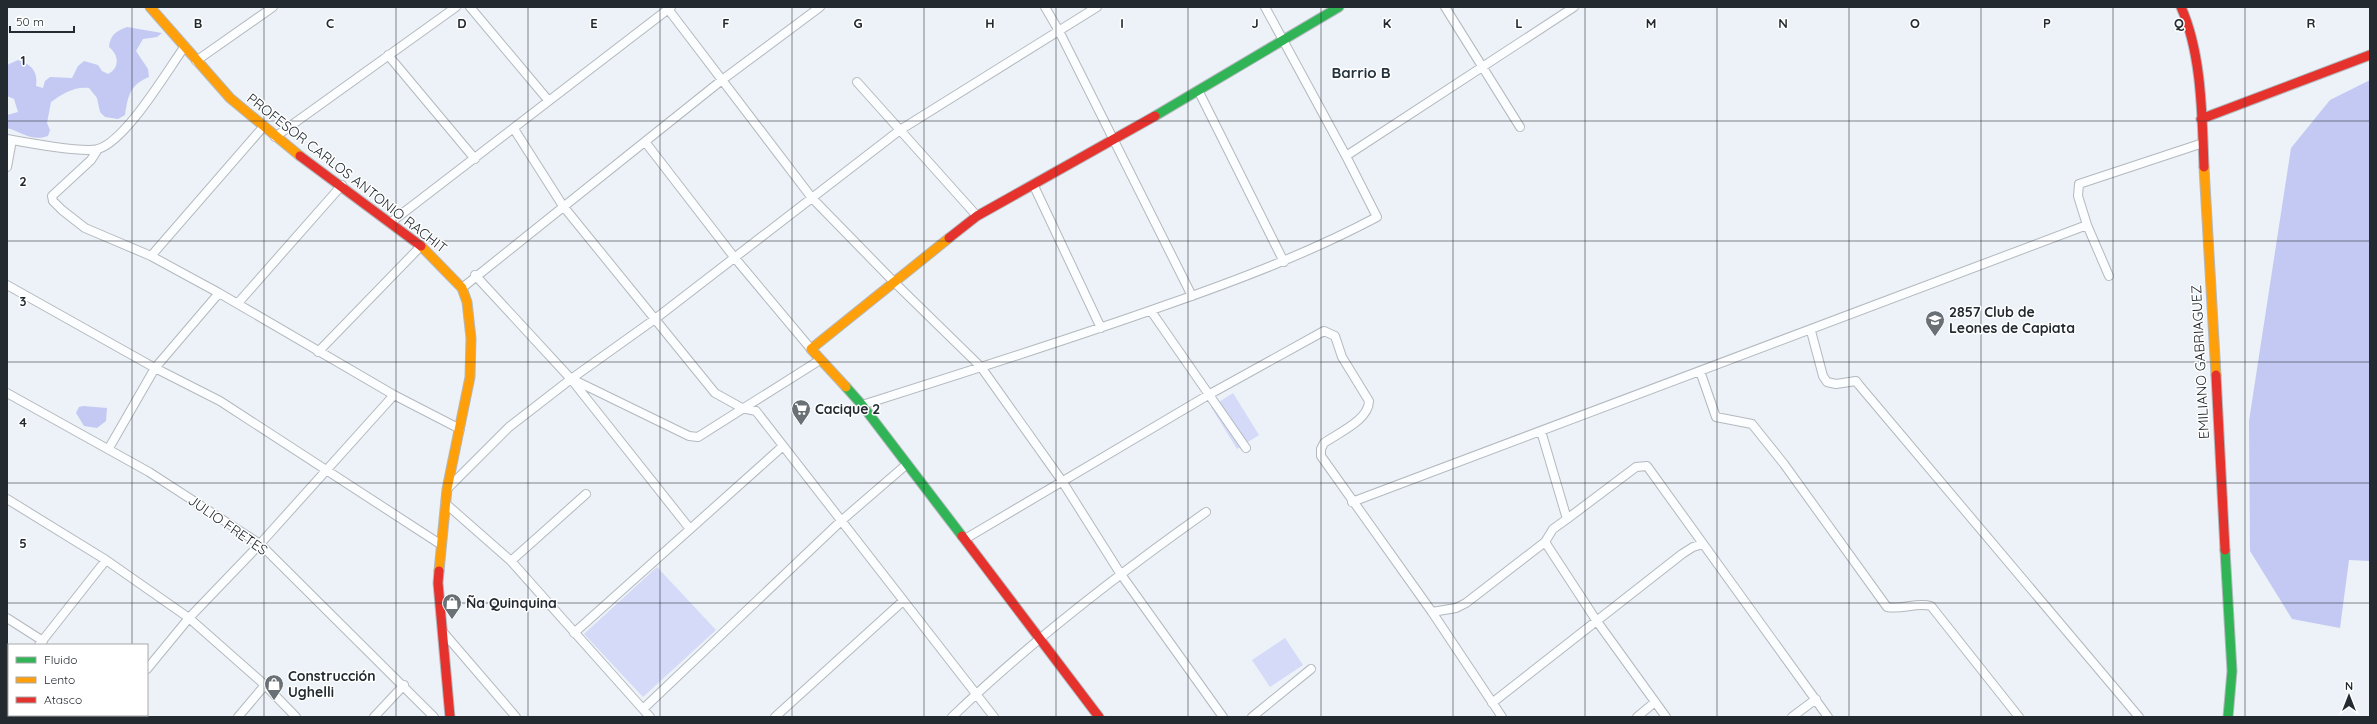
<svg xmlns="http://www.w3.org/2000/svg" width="2377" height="724" font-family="Quicksand,sans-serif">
<rect width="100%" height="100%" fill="#ecf2f7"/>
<path fill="#d4daf7" d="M1233,393L1259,435L1237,449L1211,407Z
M657,567L716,630L643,697L584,634Z
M1285,638L1303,665L1270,687L1252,660Z"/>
<path fill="#c4c9f3" d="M127,27L162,33L157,37L143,39L136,51L148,69L149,77C129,85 128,97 125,115L118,119L105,117L100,112L97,98L89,88C74,86 62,94 51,102L47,123L50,130L48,136C31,142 22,132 7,128V115L18,112L14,99L7,96V65L18,60C32,65 38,71 36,86L43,88L45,81L50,77L72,78L78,66L84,61L98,65L102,71L108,74C120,68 119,55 109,47C110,35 116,31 127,27Z
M2370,80V561L2349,560L2340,628L2292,619L2250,551L2249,421L2291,148L2330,100Z
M83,406L107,408L106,421L97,428L84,426L76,413L79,407Z"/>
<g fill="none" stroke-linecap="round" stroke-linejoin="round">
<g stroke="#b3b9be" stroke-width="10">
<path id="street" d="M470,7L548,100
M1045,7L1059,31L1192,296
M1445,7L1520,127
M668,9L812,198L894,282L981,367L1062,481L1120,573L1223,717
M388,55L475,159
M196,61L273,7
M857,82L977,216
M1199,92L1284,262
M514,129L563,206L715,393L742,408L756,411L994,717
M275,137L456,7
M7,139C23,142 84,153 98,149C126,141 167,71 185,46
M646,143L734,257L811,349
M98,149L91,160L52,196L53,201L62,210L85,228L151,256L219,293L394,395
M1346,156L1574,7
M7,167L12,140
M1033,184L1101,328
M390,223L671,7
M2087,225L2109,276
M151,256L264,126
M475,275L571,379L690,529
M7,285L155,368L220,401L440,544
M462,288L722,80L820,7
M238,303L342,185
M1151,311L1246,448
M1811,331L1823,376L1827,382L1836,384L1856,381L1859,385L2139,717
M318,352L421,246
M1700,371L1716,417L1752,424L1784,464L1887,607C1903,610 1916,602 1931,606L2019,717
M574,380L689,436L698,437L820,360
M7,393L149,472L260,544L434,717
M862,405C963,373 1065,341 1166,305C1238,280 1309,253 1377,217L1346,156L1265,7
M1541,431L1567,519L1553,529L1545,542L1596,620L1666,717
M109,448L155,368L219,293
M447,489L509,427L571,379L655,319L900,130L1097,7
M7,499L106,560L189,618L265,685L296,717
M1352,502L2087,225L2078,196L2079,184L2203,143
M445,503L511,561L650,717
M1567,519L1636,467L1647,466L1828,717
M965,539L1210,394L1324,331L1335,336L1342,357L1369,401C1369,420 1338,433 1324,443L1321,449V456L1432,612L1456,608L1466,603L1545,542
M511,561L586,494
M1432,612L1502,717
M7,618L43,641
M443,632L516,717
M574,633L783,446
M39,645L106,560
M147,669L189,618L260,544L394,395L460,429
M7,682L9,680
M1492,703L1682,554L1693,547L1703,544
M643,709L841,521L907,464
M92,715L94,717
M108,717L110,715
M238,717L265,685
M374,717L404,685
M775,717L903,601
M952,717C1031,641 1117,575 1206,512
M1252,717L1311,669
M1637,717L1655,702
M1792,717L1816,699"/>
</g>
<g stroke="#b3b9be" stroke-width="11">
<path id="fast" d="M1155,116L1339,7
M846,387L862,405L962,536
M2225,550L2232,671L2228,717"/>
</g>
<g stroke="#b3b9be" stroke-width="11">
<path id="slow" d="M150,7L230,98L300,156
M2204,167L2216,375
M421,246L462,288L467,302L471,338L470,377L447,489L439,571
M846,387L811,349L949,238"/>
</g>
<g stroke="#b3b9be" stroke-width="11">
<path id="jam" d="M2181,7C2202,54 2202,116 2204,167
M2201,119L2370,55
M300,156L421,246
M949,238L977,216L1155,116
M2216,375L2225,550
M962,536L1099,717
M439,571L438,583L450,717"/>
</g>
<use href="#street" stroke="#fcfdfe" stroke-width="8"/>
<use href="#fast" stroke="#30b455" stroke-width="9"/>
<use href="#slow" stroke="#ff9f0a" stroke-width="9"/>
<use href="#jam" stroke="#e5322d" stroke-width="9"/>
</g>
<path fill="none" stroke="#232a30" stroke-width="1" stroke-opacity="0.55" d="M132,7V645M264,7V717M396,7V717M528,7V717M660,7V717M792,7V717M924,7V717M1056,7V717M1188,7V717M1321,7V717M1453,7V717M1585,7V717M1717,7V717M1849,7V717M1981,7V717M2113,7V717M2245,7V717M7,121H2370M7,241H2370M7,362H2370M7,483H2370M7,603H2370M132,715V717"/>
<defs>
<g id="school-pin" transform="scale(1)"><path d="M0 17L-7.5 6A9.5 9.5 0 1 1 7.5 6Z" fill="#697076" stroke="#fff"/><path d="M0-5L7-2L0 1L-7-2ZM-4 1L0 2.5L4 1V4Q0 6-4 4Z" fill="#fff"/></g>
<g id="supermarket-pin" transform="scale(1)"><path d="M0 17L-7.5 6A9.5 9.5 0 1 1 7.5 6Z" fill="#697076" stroke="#fff"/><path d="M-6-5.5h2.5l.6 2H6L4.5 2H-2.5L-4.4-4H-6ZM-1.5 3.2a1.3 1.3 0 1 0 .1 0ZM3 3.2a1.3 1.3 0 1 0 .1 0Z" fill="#fff"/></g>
<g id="shop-pin" transform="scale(1)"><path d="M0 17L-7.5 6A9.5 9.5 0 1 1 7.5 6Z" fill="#697076" stroke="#fff"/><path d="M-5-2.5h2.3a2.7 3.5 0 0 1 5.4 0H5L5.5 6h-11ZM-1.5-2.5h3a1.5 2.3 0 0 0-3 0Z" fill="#fff"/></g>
</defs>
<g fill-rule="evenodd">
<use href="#school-pin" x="1935" y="320"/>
<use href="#supermarket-pin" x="801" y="409"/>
<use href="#shop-pin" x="452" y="603"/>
<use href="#shop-pin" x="274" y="684"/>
</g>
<g text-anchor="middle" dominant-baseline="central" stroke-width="3" stroke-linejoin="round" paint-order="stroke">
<g font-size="14" fill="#232a30" stroke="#fff">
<text transform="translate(347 173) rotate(38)">PROFESOR CARLOS ANTONIO RACHIT</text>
<text transform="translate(2200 362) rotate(-93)">EMILIANO GABRIAGUEZ</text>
<text transform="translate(228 525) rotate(35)">JULIO FRETES</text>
</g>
<g font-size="14" font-weight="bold" fill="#232a30" stroke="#fff" text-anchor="start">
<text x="1949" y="312">2857 Club de<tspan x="1949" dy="16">Leones de Capiata</tspan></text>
<text x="815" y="409">Cacique 2</text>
<text x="466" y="603">Ña Quinquina</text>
<text x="288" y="676">Construcción<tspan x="288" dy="16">Ughelli</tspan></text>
</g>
<g font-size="15" font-weight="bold" fill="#25333f" stroke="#fff">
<text x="1361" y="72">Barrio B</text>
</g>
</g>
<g font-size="13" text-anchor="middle" font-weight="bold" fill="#232a30" stroke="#fff" stroke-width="3" stroke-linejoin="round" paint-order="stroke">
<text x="198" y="28">B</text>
<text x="330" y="28">C</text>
<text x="462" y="28">D</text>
<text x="594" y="28">E</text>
<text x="726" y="28">F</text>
<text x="858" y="28">G</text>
<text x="990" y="28">H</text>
<text x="1122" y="28">I</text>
<text x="1255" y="28">J</text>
<text x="1387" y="28">K</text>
<text x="1519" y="28">L</text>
<text x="1651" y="28">M</text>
<text x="1783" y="28">N</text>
<text x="1915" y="28">O</text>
<text x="2047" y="28">P</text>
<text x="2179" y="28">Q</text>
<text x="2311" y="28">R</text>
<text x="23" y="65">1</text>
<text x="23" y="186">2</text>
<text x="23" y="306">3</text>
<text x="23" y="427">4</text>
<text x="23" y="548">5</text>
</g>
<rect width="2377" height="724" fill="none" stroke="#232a30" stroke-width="16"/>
<rect x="8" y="644" width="140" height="72" fill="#ffffff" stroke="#a7aaac"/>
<rect x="16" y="657" width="20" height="6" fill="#30b455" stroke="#a7aaac"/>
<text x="44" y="664" font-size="12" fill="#232a30">Fluido</text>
<rect x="16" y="677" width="20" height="6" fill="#ff9f0a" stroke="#a7aaac"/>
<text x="44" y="684" font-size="12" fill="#232a30">Lento</text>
<rect x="16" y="697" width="20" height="6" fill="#e5322d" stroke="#a7aaac"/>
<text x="44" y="704" font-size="12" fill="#232a30">Atasco</text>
<g transform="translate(2349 696)" stroke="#ffffff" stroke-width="3" paint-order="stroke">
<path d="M0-3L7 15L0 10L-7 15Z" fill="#232a30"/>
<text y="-6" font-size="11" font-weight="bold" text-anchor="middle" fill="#232a30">N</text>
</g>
<path d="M10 26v6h64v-6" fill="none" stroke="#232a30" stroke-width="2"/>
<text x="16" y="26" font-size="12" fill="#232a30" stroke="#ffffff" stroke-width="3" paint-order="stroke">50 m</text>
</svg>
